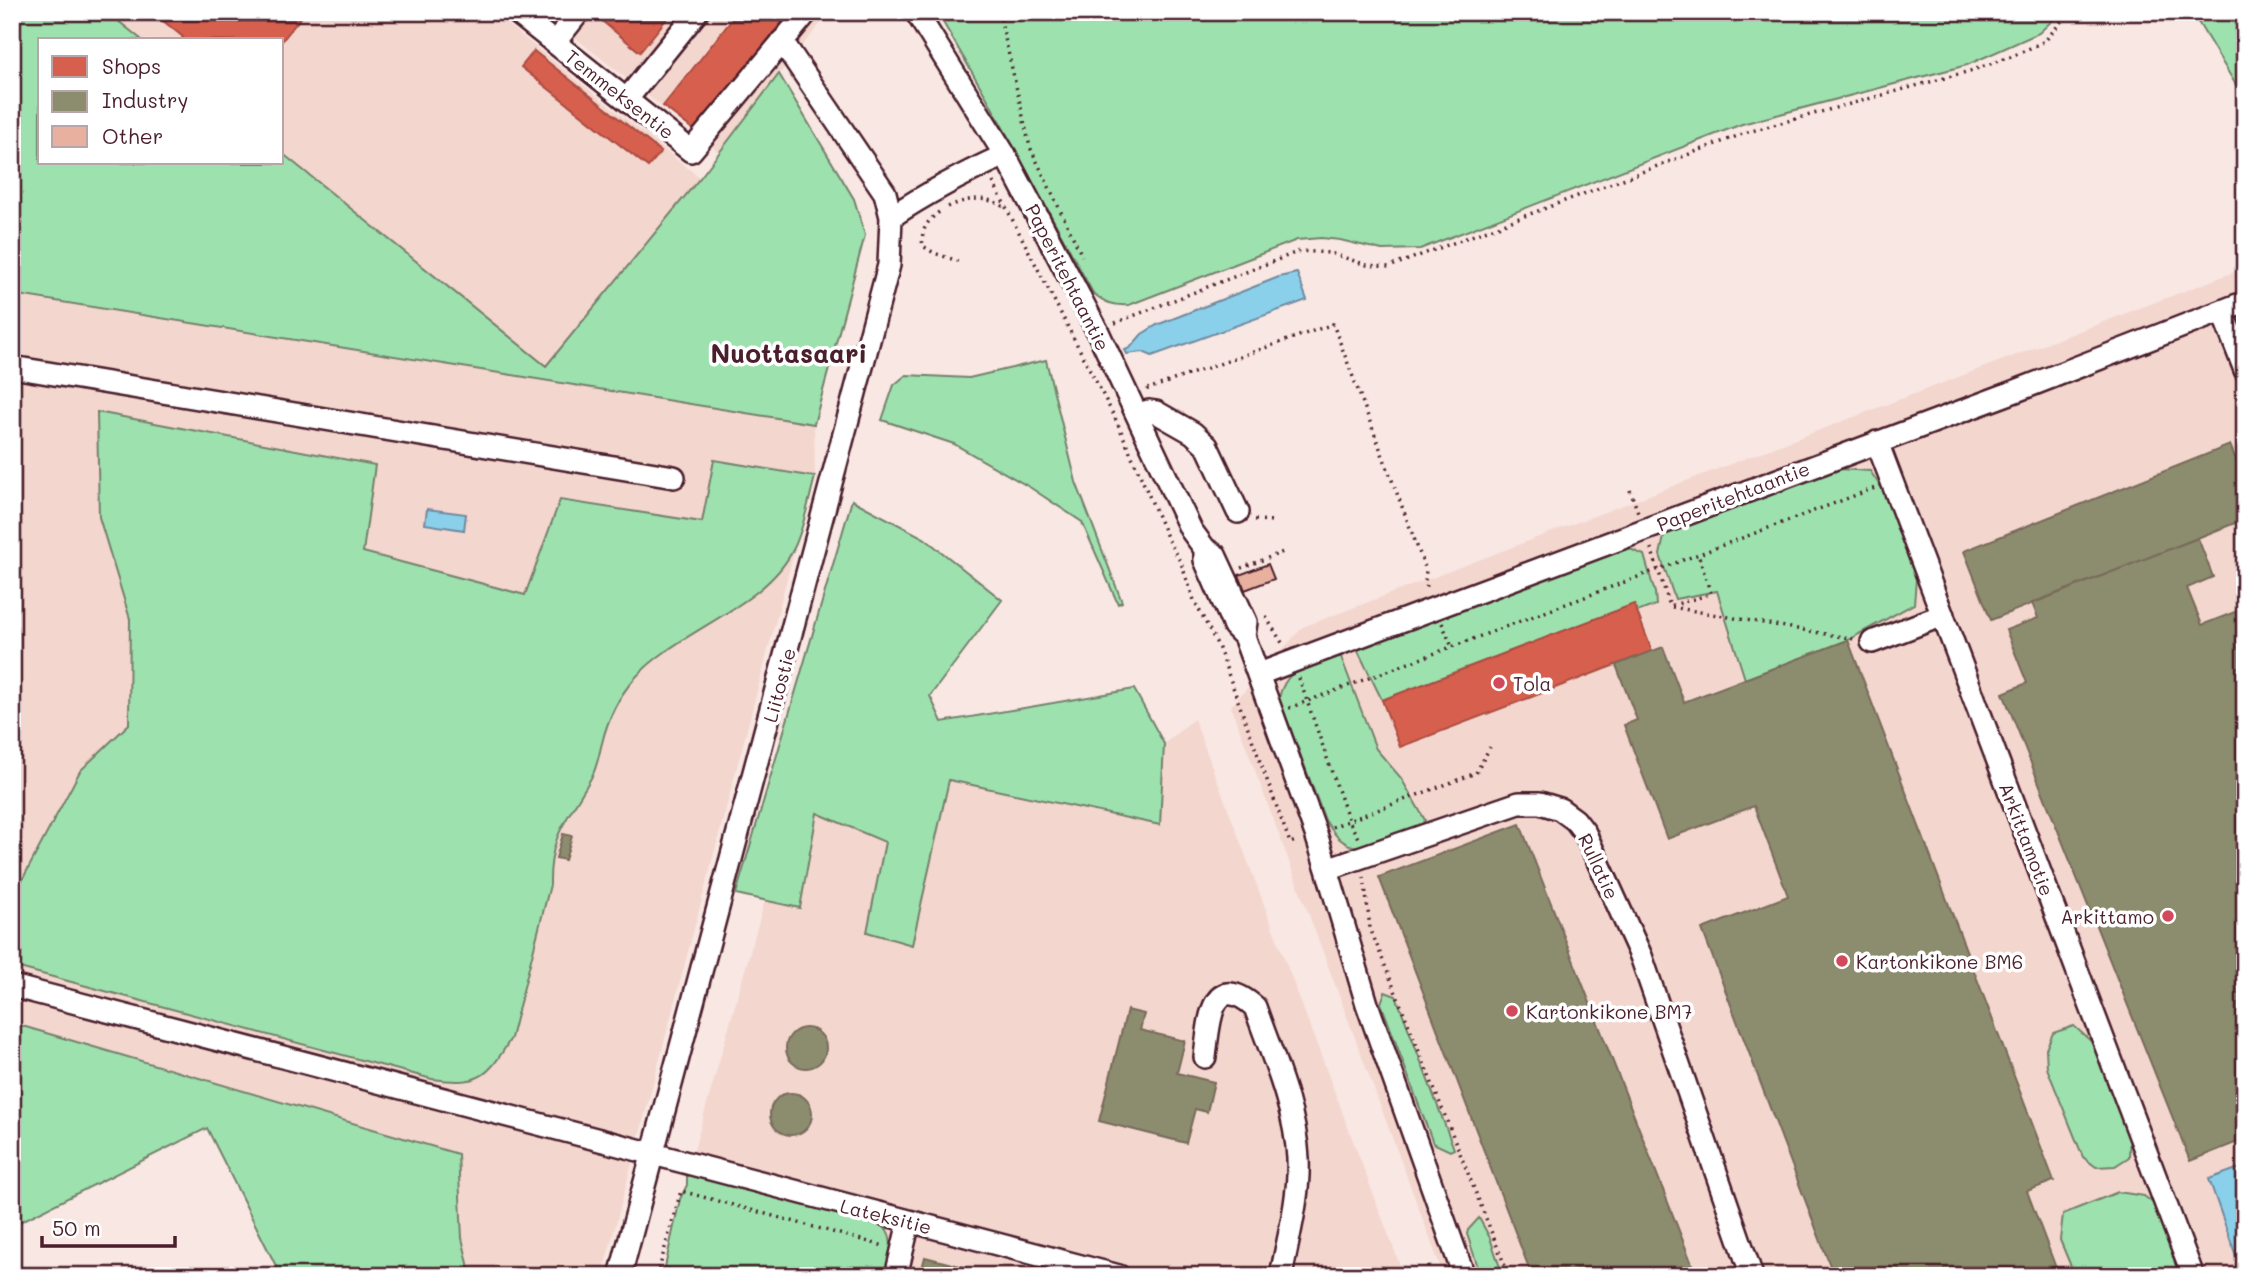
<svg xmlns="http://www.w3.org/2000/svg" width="2257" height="1288" font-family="Mali,sans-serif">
<rect width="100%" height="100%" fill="#f8e7e2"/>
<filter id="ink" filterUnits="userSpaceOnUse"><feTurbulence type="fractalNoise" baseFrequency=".0143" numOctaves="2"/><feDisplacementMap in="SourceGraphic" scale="14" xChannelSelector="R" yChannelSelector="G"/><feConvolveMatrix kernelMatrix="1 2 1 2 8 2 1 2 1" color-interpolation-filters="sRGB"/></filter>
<g filter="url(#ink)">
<path fill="#f3d6ce" d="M107,12H437L443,17L447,12H492L700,178L546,367L282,153V40H142Z
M543,12H830L779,74L720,153Z
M2245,268V1276H1444L1231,706L1303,627Z
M12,294L814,424L815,477L714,460L702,522L560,500L525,595L363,552L375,465L99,517L130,619L129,724L80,771L12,899Z
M795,548L602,1276H471L462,1238L458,1154L12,1023V966L432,1079L462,1083L550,885V860L561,826L593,775L607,723L621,695L657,655L755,593L779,571Z
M1194,719L1404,1276H662L680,1199L687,1185V1175L765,900L800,907L816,813L885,842L867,932L949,779L1160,824L1164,744Z"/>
<path fill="#9de2ae" stroke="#74806c" stroke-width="2" d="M12,12H107L142,40H40V163H282V153L546,366L700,178L779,74L854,199L865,235L814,424L12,294Z
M937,12H2057L2054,19L2039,33L1967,65L1742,124L1420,249L1382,250L1340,240L1321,238L1297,240L1129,305C1113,306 1105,303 1093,293L987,98Z
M2192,12H2238L2245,23V100Z
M1046,360L1076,482L1122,602L1118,604L1082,522L1031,488L954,444L882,420L894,385L906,375L969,378Z
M97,412L375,465L363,552L525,595L560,500L702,522L714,460L815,477C809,498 804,528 794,548C766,607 679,629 635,678C618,697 608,718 602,743C599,754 597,768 591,778C568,819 549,835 550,885L511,1038C487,1079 479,1085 432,1079L12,966V899L80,771L129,724L130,619L99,517Z
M1838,469L1870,471L1887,496L1916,579L1914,604L1848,640L1745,679L1717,591L1675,599L1660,555L1665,532Z
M852,500L924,538L1002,600L930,696L942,722L1134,689L1164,744L1160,825L949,780L912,945L867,932L885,842L817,813L800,908L736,894Z
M1623,546L1644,555L1655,593L1656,605L1637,612L1634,604L1382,700L1357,649Z
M1331,655L1341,657L1376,749L1401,778L1425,820C1417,834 1370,849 1353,846C1340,843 1332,831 1325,820L1279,698C1286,668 1305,667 1331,655Z
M1385,992L1396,996L1454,1149L1450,1151L1433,1143L1381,1003Z
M12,1023L458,1154L462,1238L471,1276H281L207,1128L12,1226Z
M2074,1026L2093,1043L2130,1136L2129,1157L2115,1166L2096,1167L2083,1157L2047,1068L2046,1049L2053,1033Z
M687,1175H696L878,1223C899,1234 889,1257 884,1276H702L665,1267L680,1199L687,1185Z
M2118,1192L2144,1196L2158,1207L2179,1276H2075L2060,1240L2063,1214Z
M1479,1218L1490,1238L1503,1276H1481L1467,1234L1468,1230Z"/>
<path fill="#8ad0eb" stroke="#70899e" stroke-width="2" d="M1297,273L1307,300L1152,356L1143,352L1127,354L1125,350L1130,348L1142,334L1157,325L1279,277Z
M427,509L466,514L464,530L425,524Z
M2245,1166V1276H2243L2209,1179Z"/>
<path fill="#d6604d" stroke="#ac4c43" stroke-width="2" d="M152,12H305L282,41L181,40L183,37Z
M612,12H672L640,52L603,22Z
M738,12H790L695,131L663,106Z
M534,51L661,152L648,167L521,67Z
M1634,604L1652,651L1400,747L1382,700Z"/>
<path fill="#8c8c6e" stroke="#786b5a" stroke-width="2" d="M2230,445L2245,482V519L1991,620L1964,551Z
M2198,538L2213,577L2187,588L2202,625L2245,608V1139L2190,1161L2003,693L2027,683L2006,630L2038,618L2032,603Z
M1848,640L2054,1181L2027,1191L2059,1276H1834L1702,929L1788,896L1754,806L1667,839L1624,725L1637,720L1616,665L1663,647L1684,702Z
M1520,824L1694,1269L1697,1276H1532L1379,877Z
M563,834L572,836L565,860L556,858Z
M1127,1010L1144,1014L1140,1030L1185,1041L1177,1073L1214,1082L1207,1112L1195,1109L1186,1143L1099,1121Z
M786 1048a20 20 0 1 1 40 0a20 20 0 1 1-40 0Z
M770 1114a21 21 0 1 1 42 0a21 21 0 1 1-42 0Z
M925,1257L998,1276H920Z"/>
<path fill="#e8b09f" stroke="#4a1f2b" stroke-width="2" d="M1268,564L1274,579L1245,590L1239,575Z"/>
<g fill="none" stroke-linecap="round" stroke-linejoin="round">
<g stroke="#4a1f2b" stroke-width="26">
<path id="minor" d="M516,12L691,151L807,12
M916,12L1005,155L1097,330L1191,530L1205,549
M555,42L579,12
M627,99L697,12
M891,217C927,193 965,173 1005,155
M2222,311L2245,370
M12,367L674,477
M1138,414L1149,411L1156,412L1193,433L1207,446L1238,512
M1877,442L2193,1276
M1205,549L1215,555L1246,622L1244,636L1234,626L1205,560Z
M1244,636L1316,834L1327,869L1519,803H1540L1560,809L1575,820L1585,833L1641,956L1752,1276
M1872,642L1943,615
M1259,674L2021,389L2245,302
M1327,869L1367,1004L1464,1276
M12,986L1119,1276
M1205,1057C1209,1025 1210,968 1255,1007C1272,1056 1295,1106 1298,1158C1300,1196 1288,1238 1281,1276
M620,1276L889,265L891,217L885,193L782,41
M896,1276L909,1222"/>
</g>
<path stroke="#4a1f2b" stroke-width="3.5" stroke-dasharray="2 5" stroke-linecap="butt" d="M999,12L1030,147L1082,256
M993,182L1117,422L1167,537L1181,563L1194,600L1218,646L1290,843L1298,840
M948,207C968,198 985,195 1004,207
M939,212C927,221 920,231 923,246L934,253L958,261
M1115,323L1300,251L1330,253L1367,265L1389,267L1748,132L1970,71L2013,56L2045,41L2065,17V12
M1147,388L1148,389L1333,324L1426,570L1425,581L1428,590
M1630,490L1639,515
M1255,520L1274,521
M1651,548L1670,606L1711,594L1698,554
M1241,568L1286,551
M1672,607L1854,639
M1266,617L1284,646
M1442,623L1452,647
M1299,678L1349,821L1358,838
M1289,708L1875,488
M1332,827L1476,773L1490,747
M1364,877L1370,928L1509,1276
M657,1276L681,1191L884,1246"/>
<use href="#minor" stroke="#fff" stroke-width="21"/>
</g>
</g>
<g fill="#d1495b" stroke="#fff" stroke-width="2.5">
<circle cx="1499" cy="683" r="7"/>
<circle cx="2168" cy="916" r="7"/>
<circle cx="1842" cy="961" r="7"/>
<circle cx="1512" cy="1011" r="7"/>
</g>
<g text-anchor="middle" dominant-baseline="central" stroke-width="7" stroke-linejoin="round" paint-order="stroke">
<g font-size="19" fill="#4a1f2b" stroke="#fff">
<text transform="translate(620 94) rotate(38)">Temmeksentie</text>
<text transform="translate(1068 277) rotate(63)">Paperitehtaantie</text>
<text transform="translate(1733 496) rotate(-21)">Paperitehtaantie</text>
<text transform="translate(779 685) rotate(-75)">Liitostie</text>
<text transform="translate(2027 839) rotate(69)">Arkittamotie</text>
<text transform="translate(1599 866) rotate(65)">Rullatie</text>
<text transform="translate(886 1216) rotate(14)">Lateksitie</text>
</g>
<g font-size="19" fill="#4a1f2b" stroke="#fff" text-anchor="start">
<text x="1513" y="683">Tola</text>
<text x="2154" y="916" text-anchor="end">Arkittamo</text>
<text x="1856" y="961">Kartonkikone BM6</text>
<text x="1526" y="1011">Kartonkikone BM7</text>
</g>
<g font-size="26" font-weight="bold" fill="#4a1f2b" stroke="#fff">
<text x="789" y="353">Nuottasaari</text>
</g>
</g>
<rect width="2257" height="1288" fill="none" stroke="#fff" stroke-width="42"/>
<rect x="21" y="21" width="2215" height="1246" fill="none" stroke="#4a1f2b" stroke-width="2.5" filter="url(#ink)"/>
<rect x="38" y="38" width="245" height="126" fill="#ffffff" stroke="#b7a5aa" stroke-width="2"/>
<rect x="52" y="56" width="35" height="21" fill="#d6604d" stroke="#b7a5aa" stroke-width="2"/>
<text x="102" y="74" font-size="21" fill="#4a1f2b">Shops</text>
<rect x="52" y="91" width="35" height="21" fill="#8c8c6e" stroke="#b7a5aa" stroke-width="2"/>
<text x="102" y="108" font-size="21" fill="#4a1f2b">Industry</text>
<rect x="52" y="126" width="35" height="21" fill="#e8b09f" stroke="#b7a5aa" stroke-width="2"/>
<text x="102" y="144" font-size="21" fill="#4a1f2b">Other</text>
<path d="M42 1236v10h133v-10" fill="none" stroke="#4a1f2b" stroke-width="3.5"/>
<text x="52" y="1236" font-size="21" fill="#4a1f2b" stroke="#ffffff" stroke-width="5" paint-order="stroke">50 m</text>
</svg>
